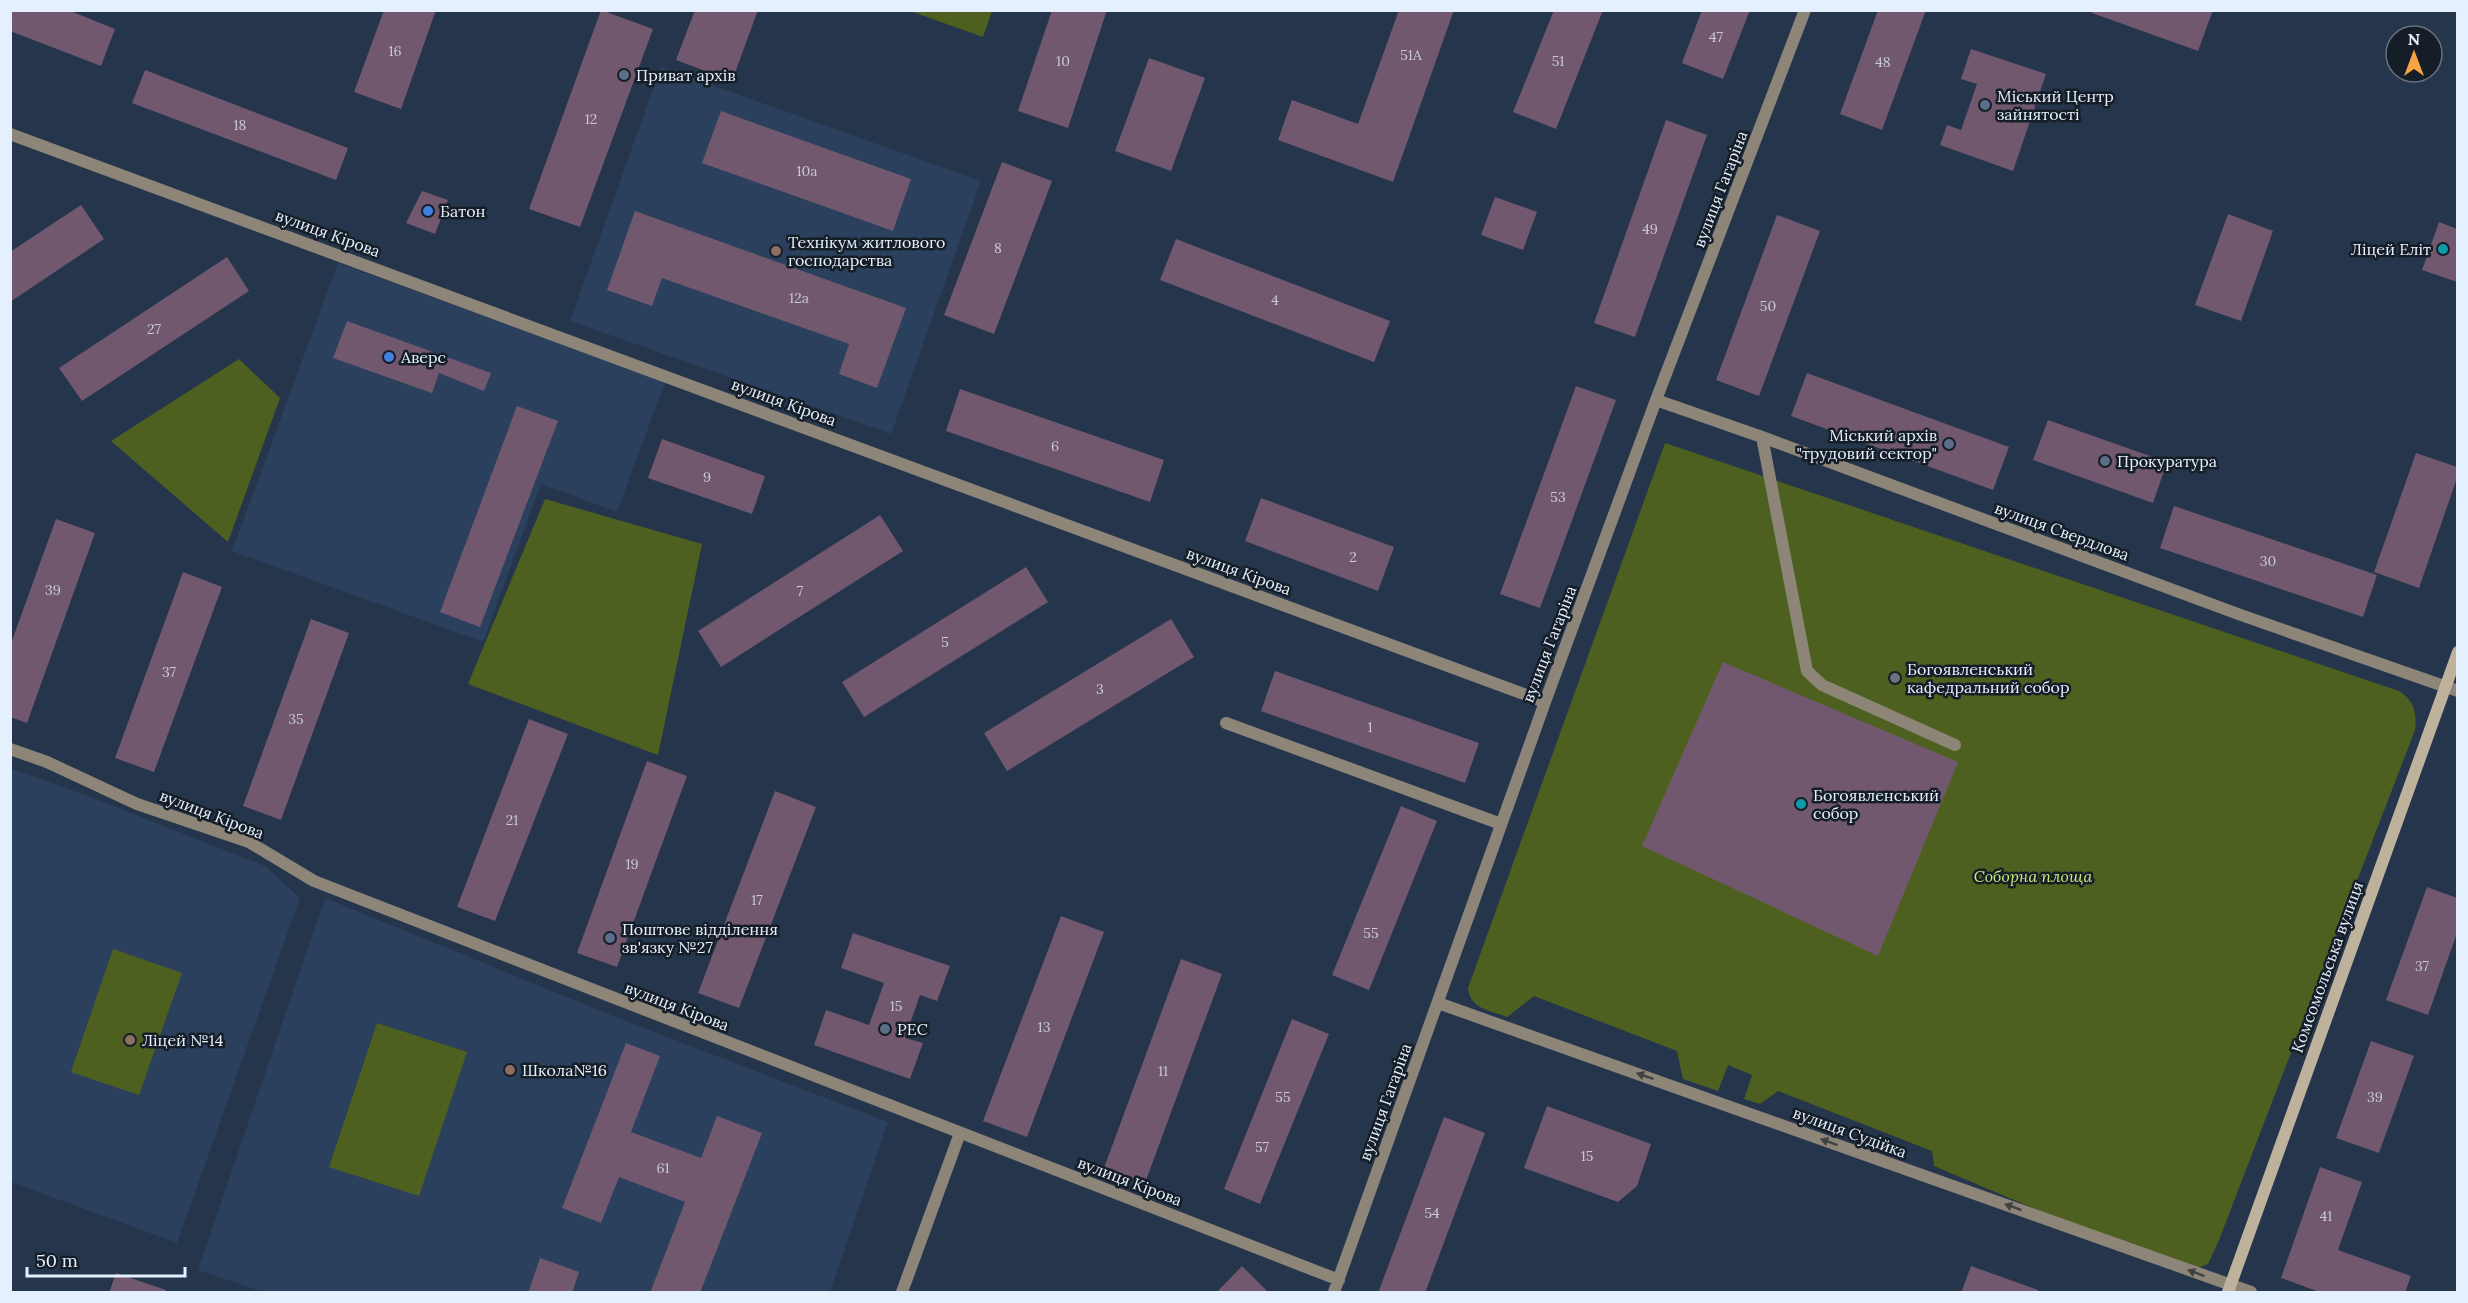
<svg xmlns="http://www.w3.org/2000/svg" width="2468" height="1303" font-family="Lora,serif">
<rect width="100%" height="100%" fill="#25354c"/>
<path fill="#2b405c" d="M661,67L981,181L891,434L570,321Z
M338,263L665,382L617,512L541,484L483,642L232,551Z
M10,768L91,797L265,866L300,898L177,1243L11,1182Z
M325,898L618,1018L888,1122L830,1292H263L198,1270Z"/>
<path fill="#4e601f" d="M910,11L992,10V11L983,37Z
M239,359L280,398L228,542L111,441Z
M1665,443L2399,691C2414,701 2417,712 2415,730L2219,1240L2208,1264L2198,1268L2172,1267L1934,1166L1932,1151L1778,1091L1760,1104L1744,1099L1752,1075L1728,1065L1718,1091L1683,1079L1677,1051L1534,996L1507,1017C1489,1010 1470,1009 1468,988Z
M545,499L702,544L658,755L468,684Z
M113,949L182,973L139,1095L71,1072Z
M377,1023L467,1052L419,1196L329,1167Z"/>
<path fill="#71586e" d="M10,10H68L115,29L101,66L10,31Z
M384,10H436L401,109L354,92Z
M601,10L653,29L580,227L529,209Z
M695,10H758L732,81L676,60Z
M1052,10H1107L1068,128L1018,111Z
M1399,10H1454L1393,182L1278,140L1292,100L1358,124Z
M1554,10H1603L1556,129L1513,112Z
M1702,10H1750L1723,79L1682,63Z
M1878,10H1926L1882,130L1840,114Z
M2092,10H2213L2198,51L2092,13Z
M1971,49L2046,74L2013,171L1940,145L1947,125L1961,130L1977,84L1961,79Z
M1149,58L1205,78L1171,171L1115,151Z
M145,70L348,148L336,180L132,103Z
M721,111L911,179L893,231L702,163Z
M1666,120L1707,135L1635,337L1594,323Z
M1002,162L1052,181L994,334L944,315Z
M422,191L448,200L435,234L406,223Z
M1495,197L1537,212L1523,250L1481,235Z
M81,205L104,239L10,302V252Z
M635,211L906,308L877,388L839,374L849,344L662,278L652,306L607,290Z
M2228,214L2273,231L2241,321L2195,305Z
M1777,215L1820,231L1759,396L1716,380Z
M2439,222L2457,229V282L2422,270Z
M1176,239L1390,321L1374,362L1160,280Z
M227,257L249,291L82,401L59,368Z
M347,321L491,373L484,391L439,373L432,393L333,358Z
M1807,373L2009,447L1993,490L1791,416Z
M1576,386L1616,400L1540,608L1500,594Z
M960,389L1164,460L1150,502L946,431Z
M517,406L558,421L480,627L440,612Z
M2048,420L2167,462L2153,503L2033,460Z
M662,439L765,476L752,514L648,478Z
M2416,453L2457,467V478L2419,588L2374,572Z
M1261,498L1394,547L1378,591L1245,541Z
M2174,506L2377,575L2363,617L2160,548Z
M880,515L903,551L721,667L698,631Z
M56,519L95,533L27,723L10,717V646Z
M1026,567L1048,602L864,717L842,682Z
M183,572L222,587L154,772L115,758Z
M311,619L349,633L281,820L243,806Z
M1171,619L1194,657L1007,771L984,733Z
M1723,662L1958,762L1878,956L1642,846Z
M1275,671L1479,743L1465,783L1261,711Z
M529,719L568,734L495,921L457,907Z
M647,761L687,776L617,967L577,953Z
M775,791L816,807L739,1008L698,993Z
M1401,806L1437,821L1369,990L1332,975Z
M2427,887L2457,898V933L2428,1015L2386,1000Z
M1061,916L1104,932L1027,1137L983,1121Z
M853,933L950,966L937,1001L920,995L905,1038L923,1043L910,1079L814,1045L826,1010L869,1025L884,983L841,968Z
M1181,959L1222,974L1145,1183L1104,1168Z
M1292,1019L1329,1034L1260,1204L1224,1189Z
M2371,1041L2414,1056L2379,1153L2336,1138Z
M626,1043L660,1056L631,1132L701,1158L717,1116L762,1133L700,1293H650L685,1202L619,1177L601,1223L562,1208Z
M1547,1106L1651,1144L1637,1186L1618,1202L1524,1168Z
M1444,1117L1485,1133L1425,1293H1378Z
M2320,1167L2362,1182L2338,1250L2411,1276L2405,1293H2322L2281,1278Z
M540,1258L579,1272L572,1293H528Z
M1242,1266L1269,1293H1216Z
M1971,1266L2038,1290V1293H1961Z
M116,1273L166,1290V1293H109Z"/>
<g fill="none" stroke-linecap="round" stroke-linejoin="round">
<path stroke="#8c8578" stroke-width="12" d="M10,134L1545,702
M1656,400L1762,437L2238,614L2458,691
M1762,437L1807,671L1822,685L1955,745
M1226,723L1501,824
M10,749L47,762L137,804L249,842L314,881L1339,1280
M1438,1003L2251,1292
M902,1292L960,1133
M1334,1292L1545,702L1656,400L1805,10"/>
<path stroke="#beb29d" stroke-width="12" d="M2228,1292L2458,652"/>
</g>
<defs><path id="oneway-solid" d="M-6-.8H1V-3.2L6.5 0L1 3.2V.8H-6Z" transform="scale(1.5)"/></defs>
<g fill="#3f4143">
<use href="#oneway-solid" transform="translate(1645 1076) rotate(-161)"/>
<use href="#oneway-solid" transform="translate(1829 1142) rotate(-160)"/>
<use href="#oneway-solid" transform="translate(2013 1207) rotate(-160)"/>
<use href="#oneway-solid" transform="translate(2196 1273) rotate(-160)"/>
</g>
<g fill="#5c6f8a" stroke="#151d27" stroke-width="2">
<circle cx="624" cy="75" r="6"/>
<circle cx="1985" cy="105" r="6"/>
<circle cx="1949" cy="444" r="6"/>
<circle cx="2105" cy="461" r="6"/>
<circle cx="610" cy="938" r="6"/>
<circle cx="885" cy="1029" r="6"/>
</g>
<g fill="#3f7fe0" stroke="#151d27" stroke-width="2">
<circle cx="428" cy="211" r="6"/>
<circle cx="389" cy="357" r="6"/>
</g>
<g fill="#0f9aa8" stroke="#151d27" stroke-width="2">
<circle cx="2443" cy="249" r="6"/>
<circle cx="1801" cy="804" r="6"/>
</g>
<g fill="#8d6e63" stroke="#151d27" stroke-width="2">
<circle cx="776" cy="251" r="6"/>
<circle cx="130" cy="1040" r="6"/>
<circle cx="510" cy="1070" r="6"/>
</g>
<circle fill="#6b7280" stroke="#151d27" stroke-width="2" cx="1895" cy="678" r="6"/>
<g text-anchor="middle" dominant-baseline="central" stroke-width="5" stroke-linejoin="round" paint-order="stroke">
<g font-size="14" fill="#c8cadb">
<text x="1716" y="37">47</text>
<text x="395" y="51">16</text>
<text x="1411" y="55">51А</text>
<text x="1063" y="61">10</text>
<text x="1558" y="61">51</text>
<text x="1883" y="62">48</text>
<text x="591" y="119">12</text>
<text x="240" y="125">18</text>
<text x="807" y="171">10а</text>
<text x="1650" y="229">49</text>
<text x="998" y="248">8</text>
<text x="799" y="298">12а</text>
<text x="1275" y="300">4</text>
<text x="1768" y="306">50</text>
<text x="154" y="329">27</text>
<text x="1055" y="446">6</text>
<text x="707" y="477">9</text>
<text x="1558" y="497">53</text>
<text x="1353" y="557">2</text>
<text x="2268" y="561">30</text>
<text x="53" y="590">39</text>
<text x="800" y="591">7</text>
<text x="945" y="642">5</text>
<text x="169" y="672">37</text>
<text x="1100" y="689">3</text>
<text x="296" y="719">35</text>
<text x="1370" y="727">1</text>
<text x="512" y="820">21</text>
<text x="632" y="864">19</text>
<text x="757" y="900">17</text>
<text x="1371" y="933">55</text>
<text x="2422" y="966">37</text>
<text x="896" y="1006">15</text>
<text x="1044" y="1027">13</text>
<text x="1163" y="1071">11</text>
<text x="1283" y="1097">55</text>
<text x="2375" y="1097">39</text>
<text x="1262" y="1147">57</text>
<text x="1587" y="1156">15</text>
<text x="663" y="1168">61</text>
<text x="1432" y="1213">54</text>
<text x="2326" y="1216">41</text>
</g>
<g font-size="16" fill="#e5f0ff" stroke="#151d27" text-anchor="start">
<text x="636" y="75">Приват архів</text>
<text x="1997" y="96">Міський Центр<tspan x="1997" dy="18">зайнятості</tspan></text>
<text x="440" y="211">Батон</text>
<text x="788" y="242">Технікум житлового<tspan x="788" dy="18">господарства</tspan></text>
<text x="2431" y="249" text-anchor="end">Ліцей Еліт</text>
<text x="401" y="357">Аверс</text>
<text x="1937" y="435" text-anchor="end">Міський архів<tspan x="1937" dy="18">"трудовий сектор"</tspan></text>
<text x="2117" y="461">Прокуратура</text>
<text x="1907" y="669">Богоявленський<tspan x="1907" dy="18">кафедральний собор</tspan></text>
<text x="1813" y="795">Богоявленський<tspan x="1813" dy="18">собор</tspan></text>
<text x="622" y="929">Поштове відділення<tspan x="622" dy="18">зв'язку №27</tspan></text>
<text x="897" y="1029">РЕС</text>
<text x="142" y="1040">Ліцей №14</text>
<text x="522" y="1070">Школа№16</text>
</g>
<g font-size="16" fill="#e5f0ff" stroke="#151d27">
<text transform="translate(1720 189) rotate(-69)">вулиця Гагаріна</text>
<text transform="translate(328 233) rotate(20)">вулиця Кірова</text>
<text transform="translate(784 402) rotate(20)">вулиця Кірова</text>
<text transform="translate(2062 531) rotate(20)">вулиця Свердлова</text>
<text transform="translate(1239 571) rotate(20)">вулиця Кірова</text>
<text transform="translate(1549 644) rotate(-69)">вулиця Гагаріна</text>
<text transform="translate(212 814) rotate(21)">вулиця Кірова</text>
<text transform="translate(2327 967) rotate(-70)">Комсомольська вулиця</text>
<text transform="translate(677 1006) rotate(21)">вулиця Кірова</text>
<text transform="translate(1385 1102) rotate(-70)">вулиця Гагаріна</text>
<text transform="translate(1850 1132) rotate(20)">вулиця Судійка</text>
<text transform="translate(1130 1181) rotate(21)">вулиця Кірова</text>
</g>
<g font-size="16" font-style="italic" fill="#c8eb79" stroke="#151d27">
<text x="2033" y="876">Соборна площа</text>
</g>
</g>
<rect width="2468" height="1303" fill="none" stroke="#e5f0ff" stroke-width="24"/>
<g transform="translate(2414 54)"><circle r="28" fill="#151d27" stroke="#68717d" stroke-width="1.5"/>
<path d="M0-4.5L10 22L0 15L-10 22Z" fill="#f4a444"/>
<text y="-9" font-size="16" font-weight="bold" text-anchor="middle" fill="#e5f0ff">N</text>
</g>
<path d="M27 1267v9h158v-9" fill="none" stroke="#e5f0ff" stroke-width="3"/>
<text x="36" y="1267" font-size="18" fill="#e5f0ff" stroke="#151d27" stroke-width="4.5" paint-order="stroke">50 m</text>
</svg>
